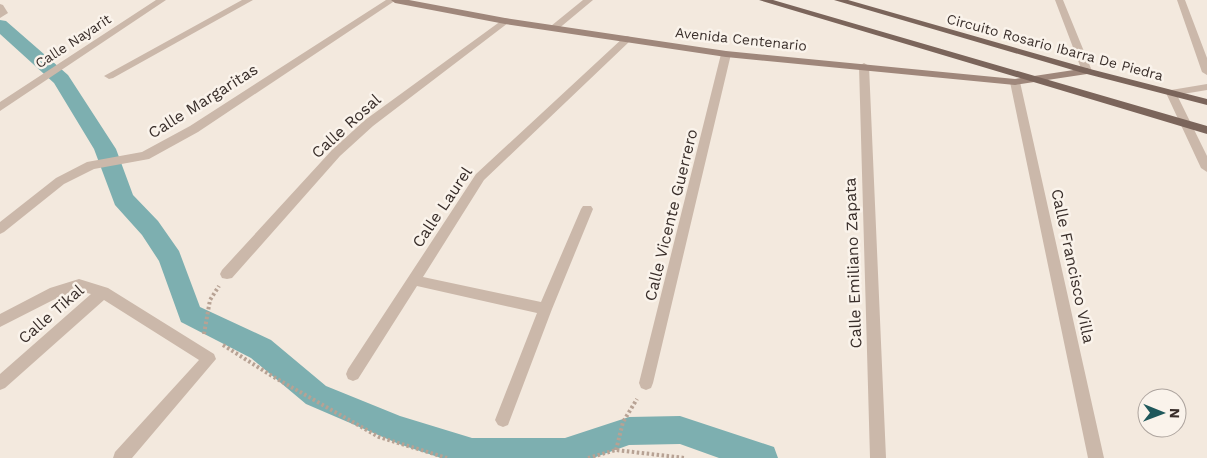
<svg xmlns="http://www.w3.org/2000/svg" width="1207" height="458" font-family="'Work Sans',sans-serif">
<rect width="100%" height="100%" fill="#f3e9de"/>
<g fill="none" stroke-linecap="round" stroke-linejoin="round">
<path fill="#7dafb0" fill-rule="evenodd" d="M0,20L6,21L68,75L116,149L133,195L158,221L179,251L200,307L271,340L326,386L400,416L472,438H565L629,417L680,416L774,447L778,458H719L680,444L629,445L593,458H441L399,444L306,404L251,358L181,322L159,261L142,235L115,205L94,149L54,83L0,34Z"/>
<path stroke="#b7a294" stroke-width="4" stroke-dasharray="2.5 2.5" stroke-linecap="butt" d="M204,334L210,300L219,286
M223,345L272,376L379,437L447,458
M616,450L623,422L637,399
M588,458L616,450L685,458"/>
<path fill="#cbb8aa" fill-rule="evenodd" d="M156,0H166L0,111V102Z
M242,0H253L113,78L109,79L104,76Z
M386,0H396L198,132L149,159L94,169L64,184L4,232L0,234V222L56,178L87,162L142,152L190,126Z
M583,0H593L557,30H551V26Z
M1055,0H1063L1092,71L1091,73H1083L1082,71Z
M1177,0H1185L1207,58V75L1202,72Z
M0,4L3,5L8,13L0,18Z
M505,18L508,19V23L373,126L340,156L232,278L227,279L222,278L220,274L222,270L332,150L365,120Z
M627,36L630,37V41L484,180L423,277L541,302L581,209L583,206H591L593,209L552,309L508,425L503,427L498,425L495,420L537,313L417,286L358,379L353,381L348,379L346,374L348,369L476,174L624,37Z
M726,51L731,54L653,383L651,388L646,390L641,388L639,383L721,54Z
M864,63L869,66L886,458H870L859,66Z
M1015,79L1020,82L1104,458H1088L1010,82Z
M1207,84V90L1177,95L1207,156V172L1201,168L1166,93L1171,90Z
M79,279L108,288L214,354L216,359L132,458H113L115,452L199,360L104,300L5,388L0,390V374L91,294L79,291L59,297L0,327V314L50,288Z"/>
<path fill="#9f877b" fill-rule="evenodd" d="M391,0H409L505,18L726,51L1015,79L1087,68L1092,71L1087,74L1015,85L726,57L505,24L395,3Z"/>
<path fill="#7b655b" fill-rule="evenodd" d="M759,0H773L1207,126V134Z
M834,0H848L1090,69L1207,99V105L1083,73Z"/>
</g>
<g text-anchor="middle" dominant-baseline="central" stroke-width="5" stroke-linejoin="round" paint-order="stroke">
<g font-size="14" fill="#392e2a" stroke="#faf3eb">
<text transform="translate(741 39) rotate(6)">Avenida Centenario</text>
<text transform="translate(73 41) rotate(-33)">Calle Nayarit</text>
<text transform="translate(1055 47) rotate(15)">Circuito Rosario Ibarra De Piedra</text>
</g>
<g font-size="16" fill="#392e2a" stroke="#faf3eb">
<text transform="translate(203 101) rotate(-32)">Calle Margaritas</text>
<text transform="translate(346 126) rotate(-42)">Calle Rosal</text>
<text transform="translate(442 207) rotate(-56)">Calle Laurel</text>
<text transform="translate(671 215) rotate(-76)">Calle Vicente Guerrero</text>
<text transform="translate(853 263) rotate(-92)">Calle Emiliano Zapata</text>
<text transform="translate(1073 266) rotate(78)">Calle Francisco Villa</text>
<text transform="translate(51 314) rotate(-41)">Calle Tikal</text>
</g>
</g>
<g transform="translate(1162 413) rotate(91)"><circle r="24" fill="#faf3eb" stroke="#ada49e"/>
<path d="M0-4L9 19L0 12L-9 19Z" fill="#1f585b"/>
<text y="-8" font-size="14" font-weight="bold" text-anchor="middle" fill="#392e2a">N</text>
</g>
</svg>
